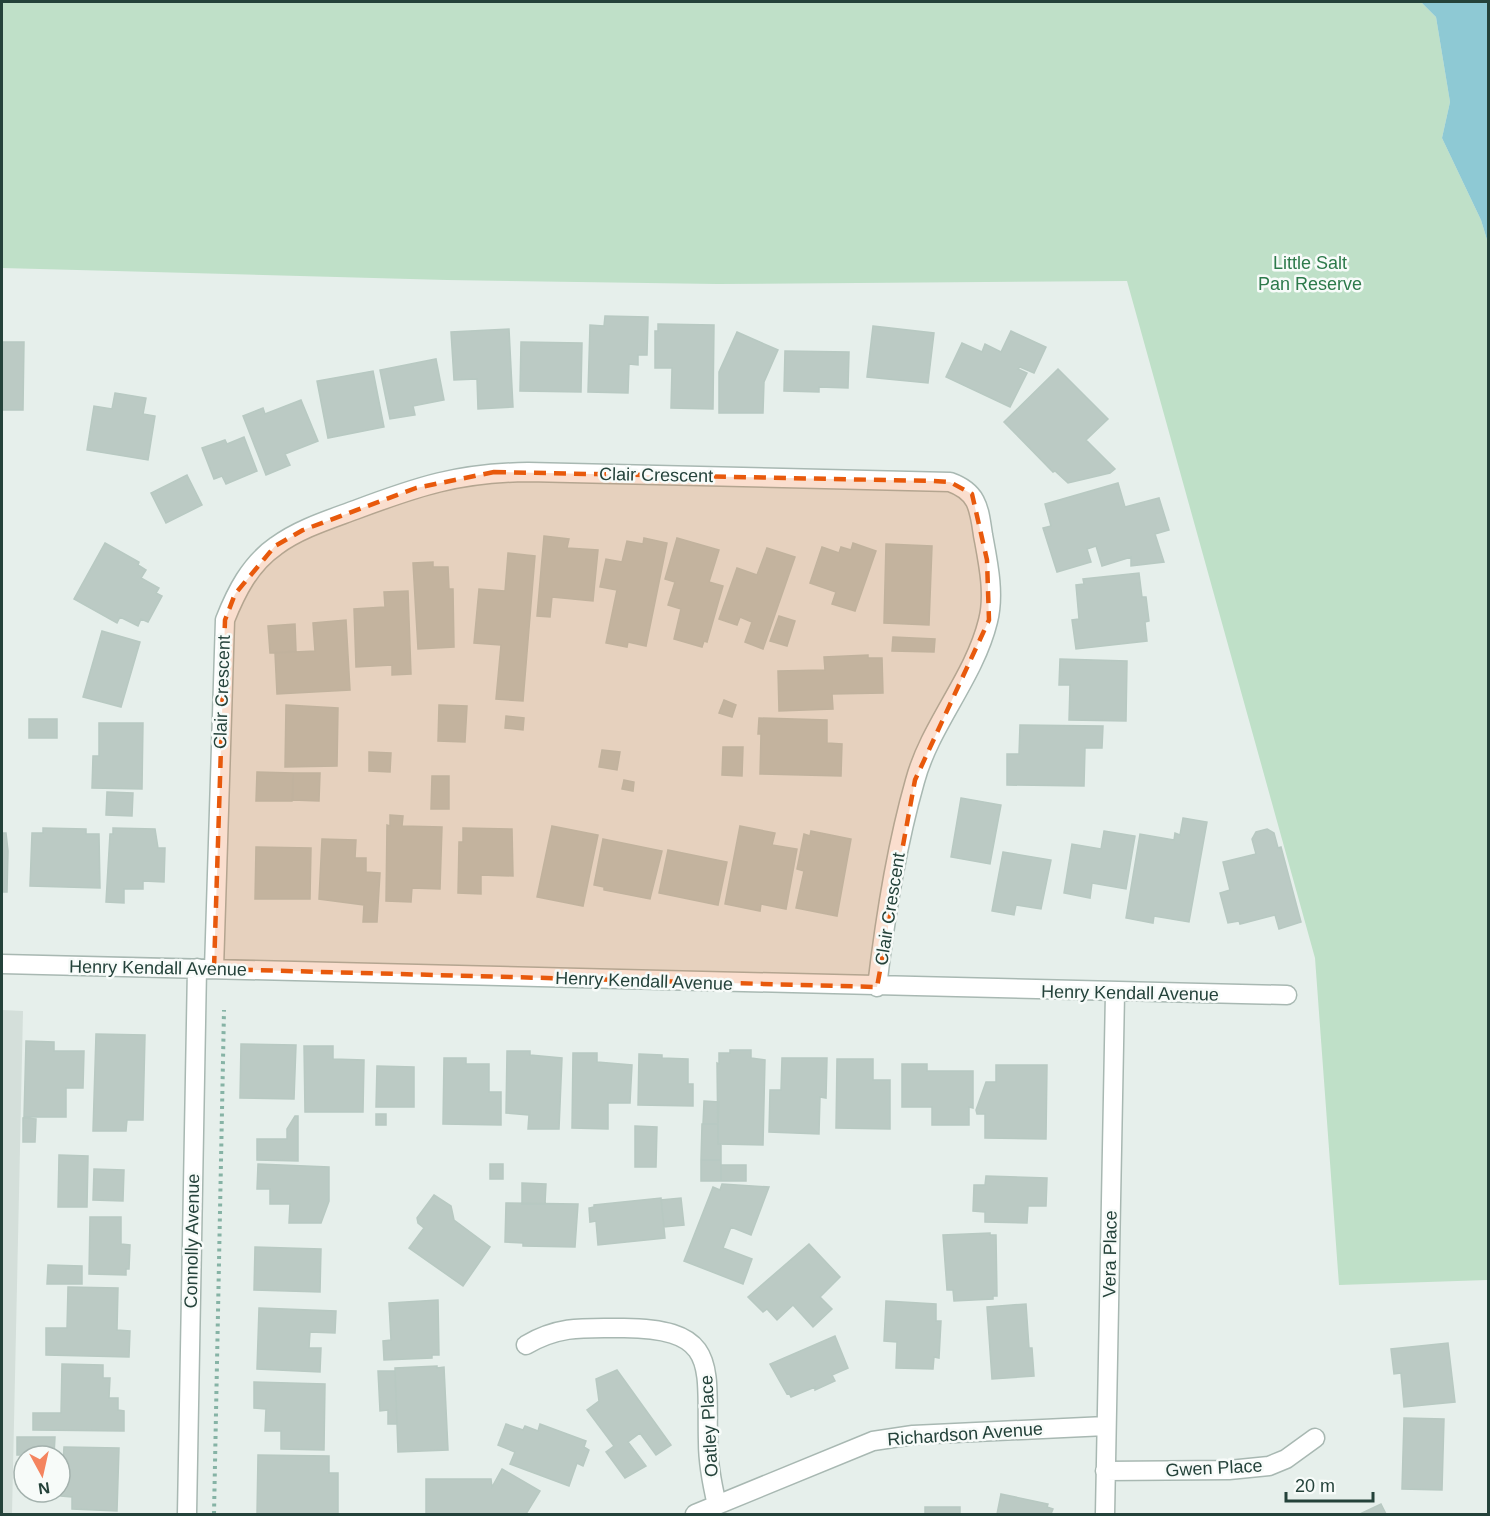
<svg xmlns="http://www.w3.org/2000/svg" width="1490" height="1516" font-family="Arial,sans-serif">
<rect width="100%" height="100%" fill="#e6efeb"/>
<path fill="#d4dfda" d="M2,1010L23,1011L12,1514H2Z"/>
<path fill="#bfe0c8" d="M2,2H1421L1436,17L1450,102L1442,138L1481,220L1488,243V1283L1487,1280L1339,1285L1315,958L1127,281L717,284L447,280L2,268Z"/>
<path fill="#8ec9d4" d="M1421,2H1488V243L1481,220L1442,138L1450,102L1436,17Z"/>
<path fill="#bbcac4" stroke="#b8c9c2" stroke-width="1.5" d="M605,316L648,317L647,355H638V365L629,364L628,393L588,392L590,325L604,326Z
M658,324L714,325L713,409L671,408L672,368H655V331H658Z
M873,326L934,333L928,383L867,377Z
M509,329L513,407L478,409L477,379L454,380L451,332Z
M1011,331L1046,347L1034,373L1020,367L1018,369L1027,373L1010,407L946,377L962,343L982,352L985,344L1001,352Z
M737,332L778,350L764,382L763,413H719V372Z
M2,342H24L23,410H2Z
M521,342L582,343L581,392L520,391Z
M785,351L849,352L848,388L819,387V392L784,391Z
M436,359L444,400L413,406L415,415L390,419L380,370Z
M1058,369L1108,419L1086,440L1115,469L1110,473L1068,483L1055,471L1053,472L1004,422Z
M373,371L384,427L328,438L317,381Z
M115,393L146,398L143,414L155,416L148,460L87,450L94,406L112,409Z
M301,400L318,441L285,454L290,465L266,475L243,416L263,408L265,414Z
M244,437L257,471L226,484L222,476L214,479L202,448L225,440L227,444Z
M187,475L202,505L166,523L151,493Z
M1118,483L1125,507L1159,498L1169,530L1155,534L1164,562L1131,566V557L1102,566L1096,546L1087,549L1091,562L1057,572L1043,528L1051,526L1045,504Z
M544,536L569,539L567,548L598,550L593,601L552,597L550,617L537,616Z
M644,538L667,543L646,646L628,642L627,647L606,643L617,590L600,587L606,559L622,562L627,541L643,544Z
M677,538L719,550L709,582L723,586L707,642L704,641L702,647L674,639L681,609L668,605L675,582L665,579Z
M105,543L139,562L138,565L146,570L141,578L159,588L156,593L162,596L148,622L141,619L138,626L120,617L117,623L74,599Z
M853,543L876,551L855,611L832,604L836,592L810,583L822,547L839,553L841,547L851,550Z
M886,544L932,546L929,625L884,623Z
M767,548L795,557L763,649L745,642L752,622L740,617L737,625L719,619L737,568L757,575Z
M508,553L535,556L523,701L496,699L501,645L474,643L479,589L505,591Z
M433,562V567H448L449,589H453L454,647L418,649L413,563Z
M1139,573L1142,597H1146L1149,621L1145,622L1147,641L1076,649L1072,620L1079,619L1076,585L1084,584L1083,579Z
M408,591L411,674L392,675V665L356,667L354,609L385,607L384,592Z
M779,616L795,621L787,646L770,641Z
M346,620L350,690L277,694L275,653L315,651L313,623Z
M295,624L296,651L270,653L268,626Z
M102,631L140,642L121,707L83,697Z
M893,637L935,639L934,652L892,651Z
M868,655V658H882L883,693L832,694L833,709L779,711L778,671L825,670L824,657Z
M1060,659L1127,661L1126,721L1069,720L1070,685H1059Z
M724,700L736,705L732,717L719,713Z
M286,705L338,708L337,766L285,767Z
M439,705L467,706L465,742L438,741Z
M506,716L524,718L523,730L505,728Z
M759,718L827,720V743L842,744L841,776L760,774L761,734H758Z
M29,719H57V738H29Z
M99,723H143L142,789L92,788L93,756H99Z
M1020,725L1103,726L1102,748H1085L1084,786L1007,785V754H1019Z
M723,747H743L742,776L722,775Z
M602,750L620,752L617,770L599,767Z
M369,752L391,753L390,772L369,771Z
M257,772L293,773L292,801H256Z
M293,773H320L319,801L293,800Z
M432,776H449V809H431Z
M624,780L634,782L633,791L622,789Z
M107,792L133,793L132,816L106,815Z
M961,798L1001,805L990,864L951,857Z
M390,815L403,816L402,826L442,827L440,889L412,888L411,902L386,901L387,825L390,826Z
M1183,818L1207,822L1189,922L1154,916L1153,923L1126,918L1140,834L1174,840L1175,833L1180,835Z
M552,826L598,835L583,906L537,897Z
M740,826L775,833L772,845L797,849L786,909L761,904L760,911L725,904Z
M43,828L86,829V834H99L100,888L30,886L32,833H43Z
M113,828L155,829L158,848H165L164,882L143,881V889H124V903L106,902L110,834H113Z
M463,828L512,829L513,876L481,875V894L458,893L459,842H463Z
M1267,829L1274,833L1278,848L1281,847L1301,922L1279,929L1275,915L1240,924L1239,921L1228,923L1220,893L1230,890L1223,862L1256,854L1252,839L1256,832Z
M811,831L851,839L837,916L796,908L804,871L797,869L804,834L810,836Z
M1104,831L1135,836L1126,889L1092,883L1090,898L1064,893L1072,844L1101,849Z
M2,833H6L8,851L7,892H2Z
M322,839L356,840L355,858H366V872L380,873L377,922H363L364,905L319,899Z
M603,839L662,851L650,899L604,890V887L594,885Z
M256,847L311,848L310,899H255Z
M668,850L727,862L718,905L659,893Z
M1003,852L1051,860L1041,909L1016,905L1014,915L992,911Z
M96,1034L145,1035L143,1120H127L126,1131H93Z
M26,1041L54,1042V1051H84L83,1088H66V1117H24Z
M241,1044L296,1045L294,1099L240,1098Z
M304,1046H333V1059L364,1060L363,1112H305Z
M730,1050H751V1058L765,1060L763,1145L718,1144L717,1063L719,1064V1053H730Z
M507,1051H530V1055L562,1058L559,1129H528L529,1115L506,1113Z
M573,1053H597V1062L632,1065L630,1103H608V1129L572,1128Z
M639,1054L662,1055V1058L688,1059V1084H693V1106L638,1105Z
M444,1058H466V1064H489V1092H501V1125L443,1124Z
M782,1058H827L826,1098L820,1097L819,1134L769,1132L770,1090H781Z
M837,1059H873V1080H890V1129L836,1128Z
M902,1064H927V1071H973V1108L969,1107V1125H932V1107H902Z
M996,1065H1047L1046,1139L985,1138V1114H977L976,1110L986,1082H996Z
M377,1066L414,1067V1107H376Z
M704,1101L719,1102L718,1124H703Z
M376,1114H386V1125H376Z
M295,1116H298V1161L257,1160V1139H287V1129Z
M23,1118L36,1119L35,1142H23Z
M702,1124H718V1144H721V1160H701Z
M635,1126L657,1127L656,1167H635Z
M59,1155L88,1156L87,1207H58Z
M701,1160H721V1181H701Z
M258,1164L329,1167V1201L321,1223H289L290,1204H270V1189H257Z
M490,1164H503V1179H490Z
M721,1165H746V1181H721Z
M94,1169L124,1170L123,1201L93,1200Z
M986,1176L1047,1178L1046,1206H1028L1027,1223L985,1222V1212L973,1211L974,1185H985Z
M522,1183L546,1184L545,1204H522Z
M722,1184L769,1187L751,1235L731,1227L723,1248L752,1259L743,1284L684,1261L713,1187L720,1190Z
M434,1195L451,1206L454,1220L490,1247L463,1286L409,1248L424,1228L418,1223L417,1218Z
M661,1198L665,1238L598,1245L596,1221L590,1222L589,1208L594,1207V1205Z
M681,1198L684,1225L664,1227L661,1200Z
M506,1203L578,1204L575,1247L523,1246V1243L505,1242Z
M90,1217H121V1244L130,1245L129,1269H126V1275L89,1274Z
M990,1233V1235H996L997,1296H993V1299L954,1301L953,1290H947L943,1235Z
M809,1244L840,1277L820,1297L832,1309L813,1327L793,1305L777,1320L767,1309L763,1312L748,1297Z
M255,1247L321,1249L320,1292L254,1290Z
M48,1265L82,1266V1284H47Z
M68,1287L118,1288L117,1330L130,1331L129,1357L46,1355V1328H67Z
M438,1300L439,1355H432V1358L384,1360L383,1341L391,1340L389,1303Z
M886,1301L936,1304V1321H941L939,1358L934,1357L933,1369L896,1368L897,1342L884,1341Z
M1026,1304L1029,1348H1032L1034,1376L992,1379L987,1307Z
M259,1308L336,1311L335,1333L310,1332L309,1348H321L320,1372L257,1369Z
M835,1336L848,1368L832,1375L835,1381L815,1390V1387L791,1397L789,1393L787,1394L770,1364Z
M1448,1343L1455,1402L1404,1407L1401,1373L1394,1374L1391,1349Z
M62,1364L103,1365V1378H110L109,1398H118V1410L124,1411V1431L33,1430V1413H61Z
M437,1366V1368L444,1367L448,1450L398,1452L395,1368Z
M617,1370L671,1445L656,1455L640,1433L628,1442L646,1466L625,1478L606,1452L614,1446L587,1410L599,1401L596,1379Z
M378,1371H395L397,1424H388V1410L380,1411Z
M254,1382L325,1384L324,1450L281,1449V1431H265L266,1409L254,1408Z
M1404,1418L1444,1419L1442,1490L1402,1489Z
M506,1424L523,1430L525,1426L538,1431L540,1424L586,1441L584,1447L589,1450L583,1466L577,1463L569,1486L510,1464L515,1452L498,1445Z
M17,1437H55L54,1455H17Z
M64,1447L119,1448L117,1511L72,1509V1497L61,1496Z
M258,1455L329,1456V1473H338V1514H257Z
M502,1469L540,1491L526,1514H426V1479H491L492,1487Z
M1001,1494L1048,1504L1047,1507L1053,1509L1051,1514H997Z
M1381,1504L1386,1514H1360Z
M925,1507H960V1514H925Z"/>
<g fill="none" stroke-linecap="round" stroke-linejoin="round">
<g stroke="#a8b8b2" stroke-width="21">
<path id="street" d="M2,964L1287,995
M214,969L225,620C236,592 250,564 276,546C299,529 328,520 355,510C419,486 458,473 528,472L950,482C978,492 979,508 983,535C988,562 995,594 988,621C974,678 930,725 915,781C896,848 885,918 877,987
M526,1345C560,1325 586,1328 624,1328C720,1329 706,1366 708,1442C708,1463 712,1484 717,1505
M1105,1471L1229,1470L1269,1466L1286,1459L1315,1438
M187,1514L197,968
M695,1514L873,1441L913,1435L1106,1426
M1105,1514L1115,993"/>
</g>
<path stroke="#86b3a5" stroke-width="4" stroke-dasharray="3 4.5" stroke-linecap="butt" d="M214,1514L224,1010"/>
<use href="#street" stroke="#fff" stroke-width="18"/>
</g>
<path fill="#e8590c" fill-opacity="0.2" stroke="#e8590c" stroke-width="4.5" stroke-dasharray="12 8" stroke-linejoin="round" d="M494,472L933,481L950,482L972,494L987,560L989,620L915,780L877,987L214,969L225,620L235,594L275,546L303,530L416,488Z"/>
<g text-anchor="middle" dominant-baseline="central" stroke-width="5" stroke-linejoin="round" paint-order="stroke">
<g font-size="18" fill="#2d7a4b" stroke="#f7fbf9">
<text x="1310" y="263">Little Salt<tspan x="1310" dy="21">Pan Reserve</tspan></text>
</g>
<g font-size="18" fill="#24423a" stroke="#f7fbf9">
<text transform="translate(656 475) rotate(1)">Clair Crescent</text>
<text transform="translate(222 692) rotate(-88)">Clair Crescent</text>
<text transform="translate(890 909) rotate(-81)">Clair Crescent</text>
<text transform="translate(158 968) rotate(1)">Henry Kendall Avenue</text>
<text transform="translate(644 981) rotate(2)">Henry Kendall Avenue</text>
<text transform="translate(1130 993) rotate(1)">Henry Kendall Avenue</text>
<text transform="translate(192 1241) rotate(-89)">Connolly Avenue</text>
<text transform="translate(1110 1254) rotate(-89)">Vera Place</text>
<text transform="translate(709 1426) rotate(-93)">Oatley Place</text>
<text transform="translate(965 1434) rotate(-4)">Richardson Avenue</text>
<text transform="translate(1214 1468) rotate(-3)">Gwen Place</text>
</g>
</g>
<rect width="1490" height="1516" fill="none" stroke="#24423a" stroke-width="6"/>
<g transform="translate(42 1474) rotate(172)"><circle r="28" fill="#f7fbf9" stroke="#a3b1ad" stroke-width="1.5"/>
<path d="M0-4.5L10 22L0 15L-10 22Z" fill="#f4845f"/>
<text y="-9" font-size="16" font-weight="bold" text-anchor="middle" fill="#24423a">N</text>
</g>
<path d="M1286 1492v9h87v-9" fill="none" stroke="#24423a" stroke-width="3"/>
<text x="1295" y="1492" font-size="18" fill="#24423a" stroke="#f7fbf9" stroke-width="4.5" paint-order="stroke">20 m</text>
</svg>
